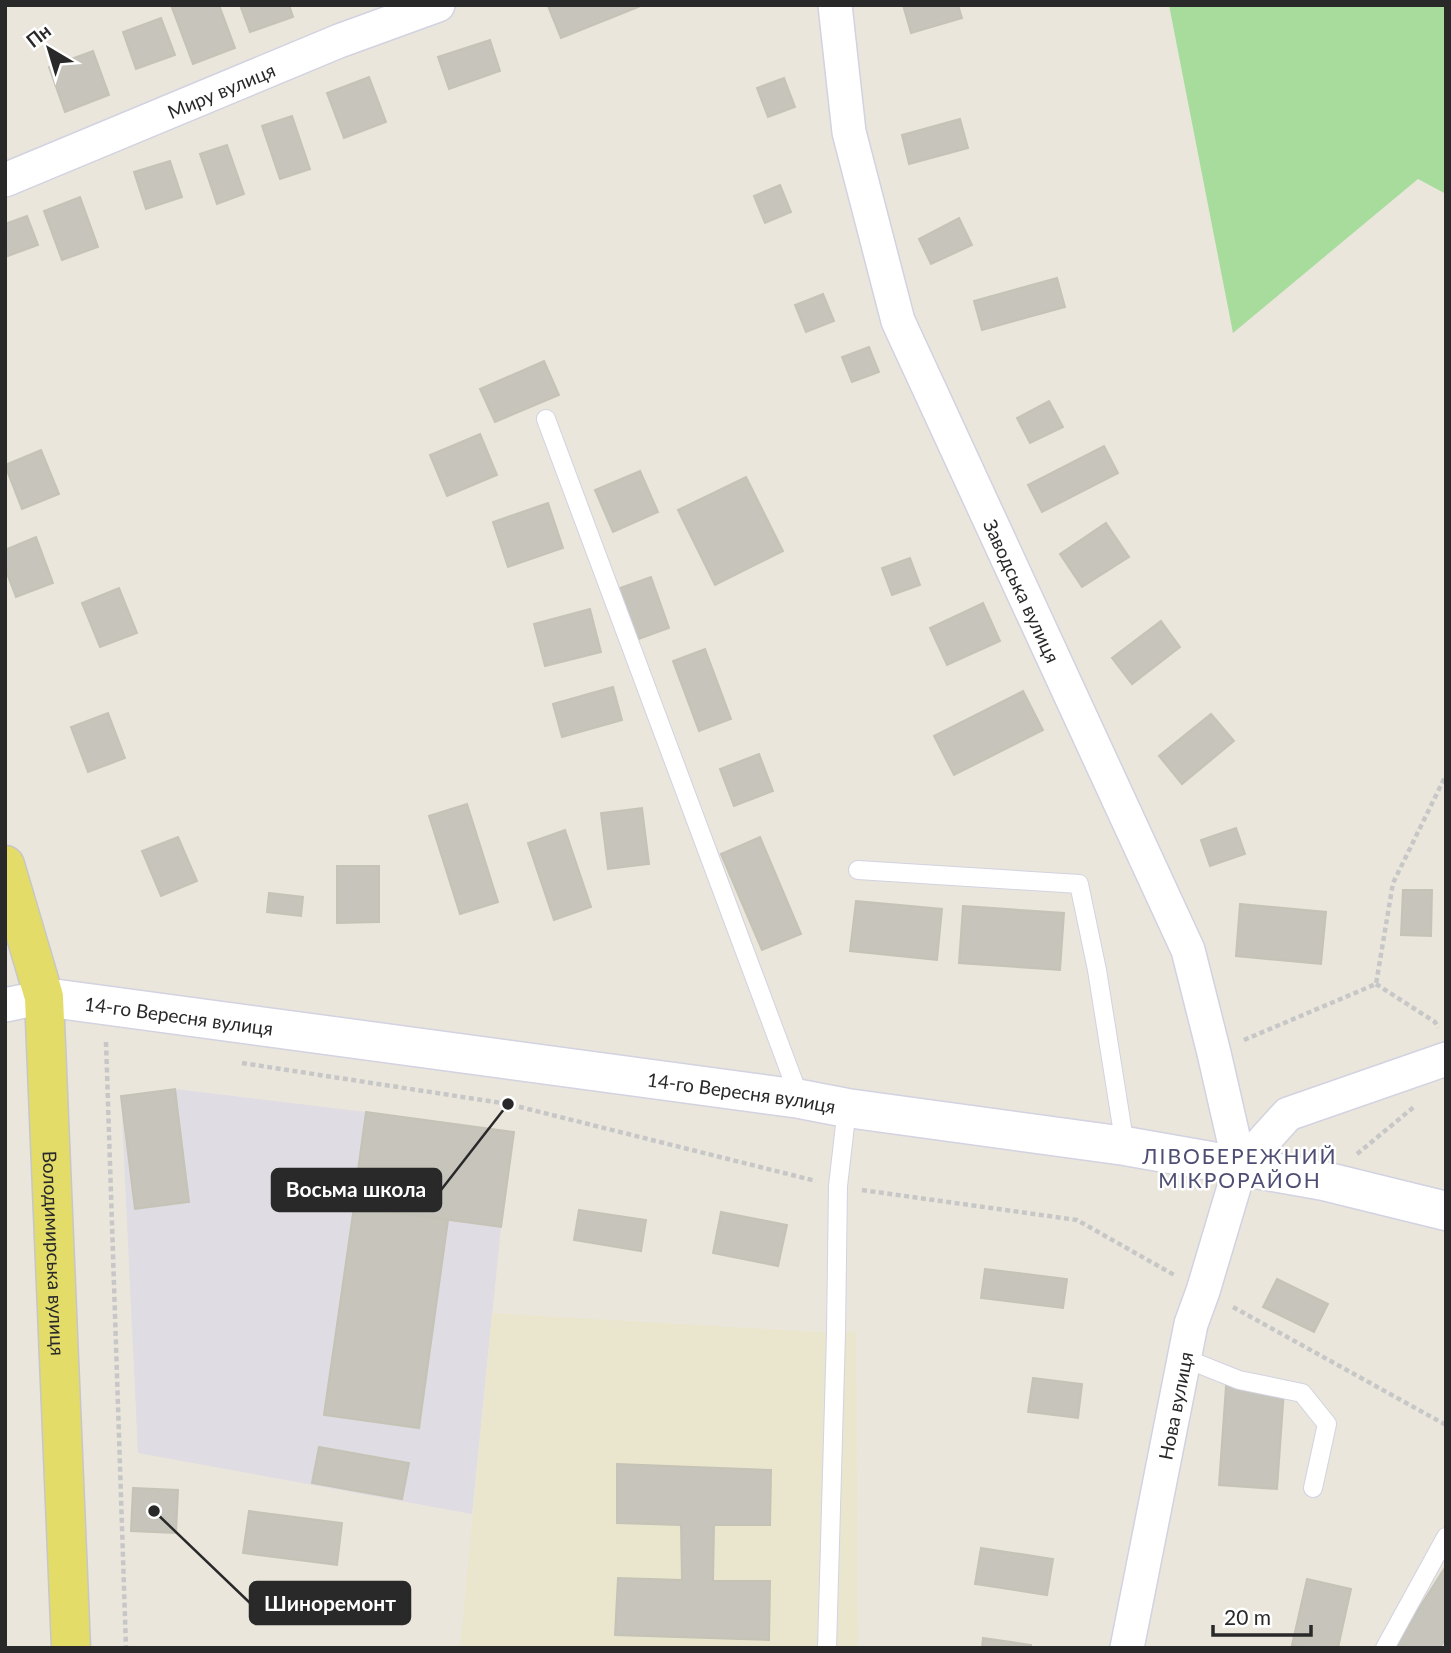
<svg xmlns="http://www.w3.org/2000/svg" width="1451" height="1653" font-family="Lato,sans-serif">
<rect width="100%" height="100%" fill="#eae6dc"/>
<path fill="#dfdce3" d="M175,1089L366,1112L501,1227L472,1514L138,1453L121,1096Z"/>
<path fill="#eae6cd" d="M492,1313L835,1333L856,1331L858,1648H460Z"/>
<path fill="#a8dc9d" d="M1169,5H1446V194L1418,179L1233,333Z"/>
<path fill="#c6c4bb" stroke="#c5c2b6" stroke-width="2" d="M171,5H219L235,48L193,64Z
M240,5H289L293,17L250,32Z
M551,5H643L561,38L548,6Z
M903,5H958L962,18L911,33Z
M161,18L175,55L136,69L123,32Z
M490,40L500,71L449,89L438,57Z
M93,51L109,95L65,112L49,67Z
M369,77L386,122L344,138L327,93Z
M784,78L795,107L768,117L757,88Z
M292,116L310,169L280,179L262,126Z
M960,119L968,148L909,164L902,135Z
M227,145L244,194L217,204L200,154Z
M170,161L182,197L146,209L134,172Z
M780,185L791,212L765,223L754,196Z
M80,197L98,247L62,260L44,211Z
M27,216L38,245L5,257V224Z
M959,218L972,245L931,264L919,239Z
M1057,278L1065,307L982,330L974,301Z
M823,294L834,321L806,332L795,305Z
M869,347L879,372L852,382L842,357Z
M544,361L559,395L495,422L480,389Z
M1049,401L1063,427L1030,443L1017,418Z
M480,434L497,475L447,496L430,455Z
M1104,446L1118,473L1042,512L1028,485Z
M41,450L59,494L22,509L5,465Z
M640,471L658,512L613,532L595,490Z
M746,477L783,551L715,585L678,510Z
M548,503L563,548L508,567L493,522Z
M1106,523L1129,557L1082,587L1060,554Z
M36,537L53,583L16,597L5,568V550Z
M910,558L920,585L892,595L882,568Z
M651,577L669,628L636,640L617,589Z
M119,588L137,633L100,647L82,603Z
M983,603L1000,641L947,665L930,628Z
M590,609L601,652L545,666L534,624Z
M1161,621L1180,647L1132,684L1112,658Z
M705,649L731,719L699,731L673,661Z
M613,687L622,720L562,737L553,704Z
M1023,691L1043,730L954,775L934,736Z
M108,713L125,758L88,772L71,727Z
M1211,714L1234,741L1182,784L1159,756Z
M759,754L773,791L734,806L720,769Z
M467,804L498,902L460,914L429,816Z
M642,808L649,864L608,869L601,813Z
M1236,828L1245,854L1210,866L1201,840Z
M565,830L591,907L554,920L528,843Z
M178,837L197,881L161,896L142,851Z
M760,837L801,934L762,950L721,854Z
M337,866H379V922L337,923Z
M1403,890H1432L1431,936L1401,935Z
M269,893L303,897L301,916L267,912Z
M856,901L942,909L937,960L850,951Z
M1240,904L1326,912L1321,964L1236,956Z
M963,906L1064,913L1060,970L959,963Z
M175,1089L189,1202L135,1209L121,1096Z
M366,1112L514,1132L501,1227L353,1207Z
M354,1207L448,1220L419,1428L324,1415Z
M579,1210L646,1220L641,1251L574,1240Z
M721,1212L787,1225L778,1266L713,1253Z
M985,1269L1067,1279L1063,1308L981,1298Z
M1277,1279L1328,1304L1314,1332L1263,1307Z
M1033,1378L1082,1384L1078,1418L1028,1412Z
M1226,1386L1284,1390L1277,1489L1219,1485Z
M319,1447L409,1463L402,1499L312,1483Z
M617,1464L771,1470L770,1525H714L713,1581H770L769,1640L615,1635L618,1578L682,1580L681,1525L617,1523Z
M133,1488L178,1490L176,1533L131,1531Z
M249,1511L342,1523L337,1565L243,1553Z
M981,1548L1053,1559L1047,1595L975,1584Z
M1446,1566V1638L1440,1648H1398L1395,1646Z
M1307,1579L1351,1589L1338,1648H1302L1292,1645Z
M983,1638L1031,1645V1648H982Z"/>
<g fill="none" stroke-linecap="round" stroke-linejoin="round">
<g stroke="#d2d2e1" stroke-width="20">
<path id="service" d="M546,419L800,1099
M858,870L1079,884L1097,970L1125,1146
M1184,1358L1239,1380L1302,1393L1327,1424L1313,1488
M827,1648L836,1333L838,1186L847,1108
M1385,1648L1446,1537"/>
</g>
<g stroke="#d2d2e1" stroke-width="36">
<g id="minor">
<path id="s1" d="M835,5L849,132L898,321L1188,950L1214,1053L1240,1167"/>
<path id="s2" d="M5,180L339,41L438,5"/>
<path d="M5,1005L44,997"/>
<path id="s3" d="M1127,1648L1191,1324L1203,1291L1240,1167L1288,1114L1446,1059"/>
</g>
</g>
<g stroke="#d2d2e1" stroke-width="41">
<g id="secondary">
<path id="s4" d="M44,997L800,1099L847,1108L1125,1146L1324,1181L1446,1211"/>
</g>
</g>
<g stroke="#c7c7c7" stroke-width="41">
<g id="primary">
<path id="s5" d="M5,865L44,997L71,1648"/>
</g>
</g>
<path stroke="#c7c7c7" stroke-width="4.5" stroke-dasharray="5 3.5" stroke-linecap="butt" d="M1376,984L1435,1022L1438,1028
M1244,1040L1376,984L1393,883L1446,775
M106,1042L126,1648
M242,1063L508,1104L816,1181
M1357,1154L1415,1106
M862,1190L1077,1220L1176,1276
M1233,1307L1446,1425"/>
<use href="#service" stroke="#fff" stroke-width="18"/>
<use href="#minor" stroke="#fff" stroke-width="33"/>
<use href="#secondary" stroke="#fff" stroke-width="38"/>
<use href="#primary" stroke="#e3dc68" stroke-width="38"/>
</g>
<g text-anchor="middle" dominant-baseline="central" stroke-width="5" stroke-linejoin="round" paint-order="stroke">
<g font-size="19" fill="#292929" stroke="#fff">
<text stroke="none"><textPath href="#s2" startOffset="234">Миру вулиця</textPath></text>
<text stroke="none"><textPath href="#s1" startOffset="620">Заводська вулиця</textPath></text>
<text stroke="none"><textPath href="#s4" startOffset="136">14-го Вересня вулиця</textPath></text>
<text stroke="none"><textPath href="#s4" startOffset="704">14-го Вересня вулиця</textPath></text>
<text stroke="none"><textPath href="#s5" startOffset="394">Володимирська вулиця</textPath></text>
<text stroke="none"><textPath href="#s3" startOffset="247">Нова вулиця</textPath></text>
</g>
<g font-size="21" letter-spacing="2" fill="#4e4e75" stroke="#fff">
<text x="1240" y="1155">ЛІВОБЕРЕЖНИЙ<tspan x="1240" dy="24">МІКРОРАЙОН</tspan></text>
</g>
</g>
<path fill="none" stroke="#292929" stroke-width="2.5" d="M508 1104L441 1190M154 1511L250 1603"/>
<g fill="#292929" stroke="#fff" stroke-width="2.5">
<circle cx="508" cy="1104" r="7"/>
<circle cx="154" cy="1511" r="7"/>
</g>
<g fill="#292929" stroke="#292929" stroke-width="2.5">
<rect x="272" y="1169" width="169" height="42" rx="7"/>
<rect x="250" y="1582" width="160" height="42" rx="7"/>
</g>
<g font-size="21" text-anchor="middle" font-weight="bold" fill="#fff">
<text x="356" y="1197">Восьма школа</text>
<text x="330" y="1611">Шиноремонт</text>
</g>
<rect width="1451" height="1653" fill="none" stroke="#292929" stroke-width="14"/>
<g transform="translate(49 49) rotate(322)" stroke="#ffffff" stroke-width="5" paint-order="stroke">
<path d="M0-5L12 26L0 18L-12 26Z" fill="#292929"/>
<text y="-10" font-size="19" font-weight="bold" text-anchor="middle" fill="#292929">Пн</text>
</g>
<path d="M1213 1625v10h98v-10" fill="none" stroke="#292929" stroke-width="3.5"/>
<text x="1224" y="1625" font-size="21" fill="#292929" stroke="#ffffff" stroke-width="5" paint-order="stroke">20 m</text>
</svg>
